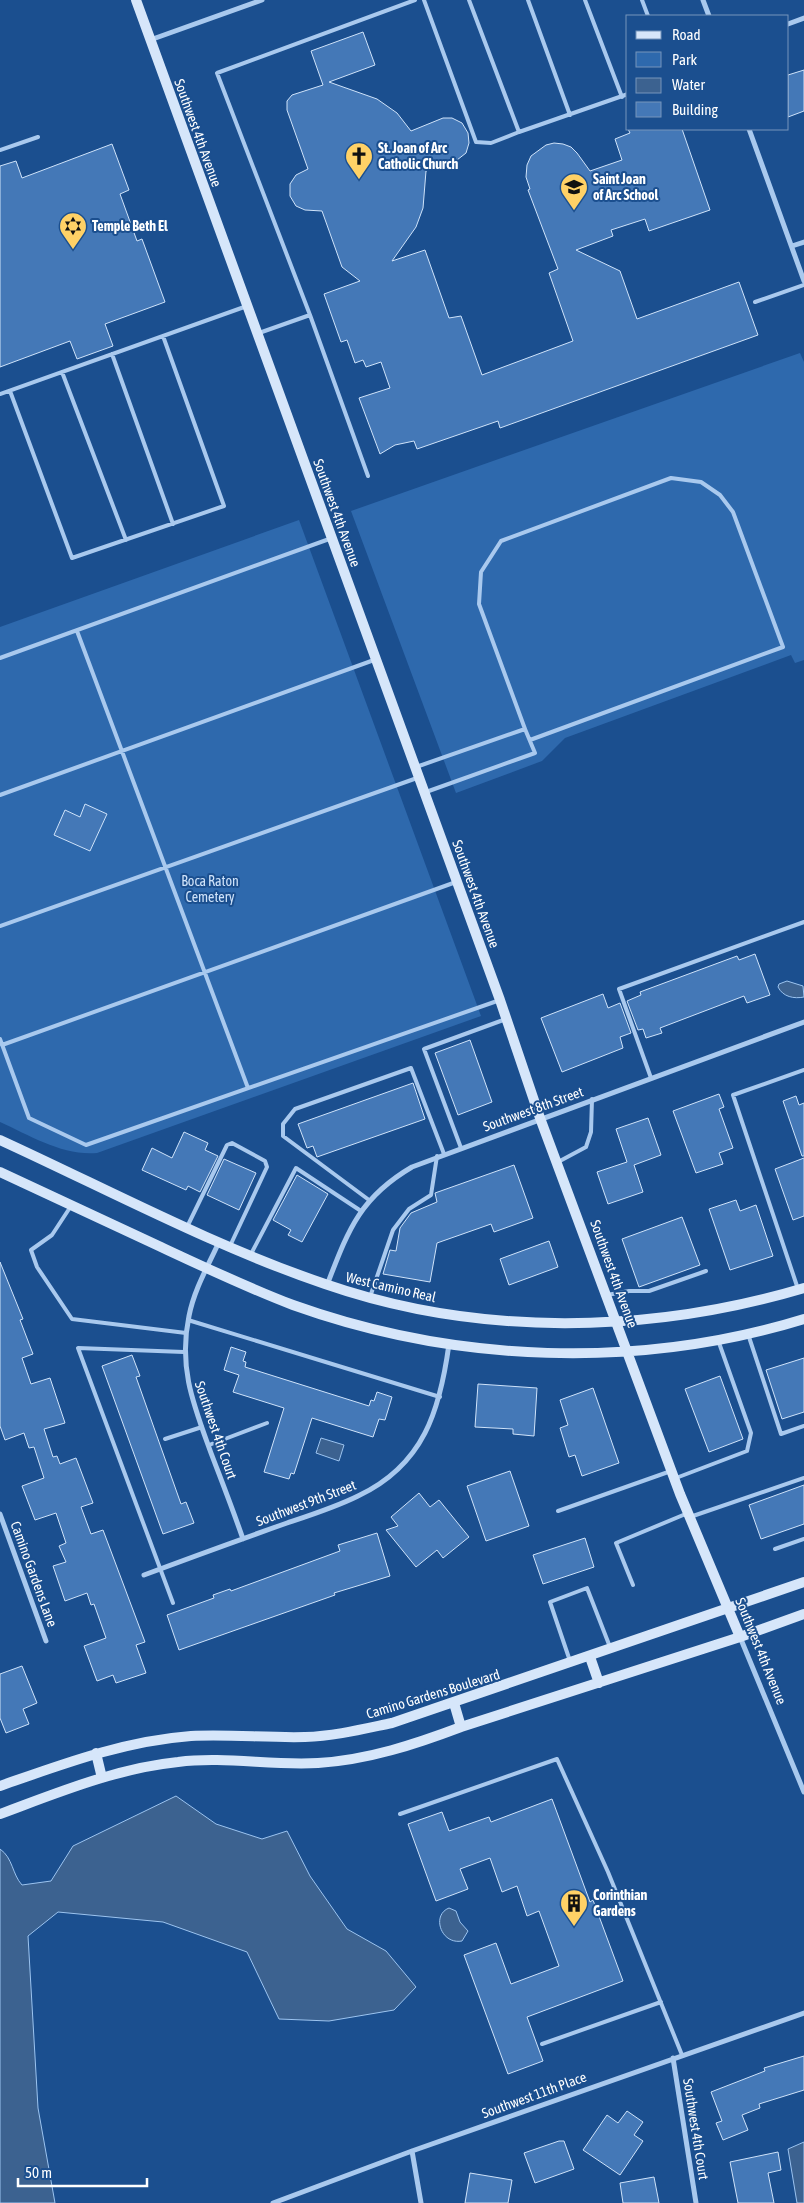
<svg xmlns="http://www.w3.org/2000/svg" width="804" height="2203" font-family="'Asap Condensed',sans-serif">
<rect width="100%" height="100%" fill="#1b4f8f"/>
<path fill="#2e69ad" d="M800,353L804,362V660L795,663L791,655L565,738L542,761L456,793L351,511Z
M299,520L481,1016L97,1153C63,1156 31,1136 0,1122V627Z"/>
<path fill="#3c6290" stroke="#9cc4f0" d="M787,981L803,986L804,997C794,999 783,997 778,987L779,984Z
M321,1438L344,1445L339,1461L316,1453Z
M176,1796L216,1824L262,1839L287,1831L310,1876L347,1929L386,1951L416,1987L394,2010L329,2021L279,2019L247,1952L163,1922L58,1912L28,1936L38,2108L55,2203H0V1849C13,1858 12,1874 22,1885L51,1881L73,1846Z
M449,1908L456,1911L460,1922L468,1931L462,1941C441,1945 431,1915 449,1908Z
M804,2142V2203H797L788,2149Z"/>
<path fill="#4478b7" stroke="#cfe3fa" d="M363,32L375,65L329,82L377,99L397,113L411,131L443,118H452L462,123L468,133L469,143L466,153L457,160L426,171L423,208L416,227L392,261L425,250L449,318L461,316L482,375L573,341L549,273L558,269L528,190L530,189L526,177L527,165L531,156L546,145L554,143L563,144L571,147L577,153L590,171L622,160L615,139L630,133L628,129H682L710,210L649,231L645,219L611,230L613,236L576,250L620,271L637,319L739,282L758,335L500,428L498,421L417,449L414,441L395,445L380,454L359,398L390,388L381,362L366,367L363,360L355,363L347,340L341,342L324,294L360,281L342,267L322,211L305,210L296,206L290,196V184L296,175L308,169L287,110V101L292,95L323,85L311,51Z
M804,70V111L788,117V75Z
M112,144L129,190L120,194L137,241L142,239L165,302L105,324L113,346L77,359L70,341L0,367V166L16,161L22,178Z
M85,804L107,814L90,851L54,835L65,810L80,817Z
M755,954L770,995L747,1003L744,996L660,1028L662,1033L646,1038L643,1029L638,1030L627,1001L641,995L640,992L737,956L739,960Z
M603,994L608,1008L620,1003L631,1033L620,1037L623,1048L562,1072L541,1018Z
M470,1040L492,1102L458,1115L435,1053Z
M413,1083L425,1119L317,1157L313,1146L307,1148L298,1124Z
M719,1094L724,1107L719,1109L733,1148L719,1153L723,1164L696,1173L673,1111Z
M796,1096L799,1105L804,1103V1156H802L783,1101Z
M648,1118L661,1155L634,1165L643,1192L608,1204L597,1172L627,1162L616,1129Z
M184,1132L208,1143L205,1150L218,1156L200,1192L188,1186L186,1190L142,1170L152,1148L172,1158Z
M804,1158V1216L793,1220L775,1169Z
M224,1159L256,1173L239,1210L207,1195Z
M514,1165L533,1218L494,1232L491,1224L437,1243L430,1282L383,1274L390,1250L396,1251L400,1228L411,1213L437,1202L435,1193Z
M297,1175L328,1194L302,1242L288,1235L291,1230L273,1220Z
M736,1200L740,1211L756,1205L773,1256L730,1270L709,1209Z
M682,1217L700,1265L639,1287L622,1239Z
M549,1241L558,1267L509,1285L500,1259Z
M0,1262L23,1319L20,1320L33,1354L22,1358L31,1384L50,1378L65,1423L44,1429L53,1457L57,1456L60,1464L76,1458L93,1503L81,1507L91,1534L103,1530L145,1642L136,1645L146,1673L116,1683L113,1675L97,1681L84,1646L106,1638L94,1604L91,1605L87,1593L65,1601L53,1566L66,1562L59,1546L66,1543L56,1513L35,1520L22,1486L44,1478L34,1447L29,1448L24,1433L5,1440L0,1426Z
M231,1347L246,1352L243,1361L246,1362L245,1367L369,1406L371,1400L374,1401L377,1392L392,1397L385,1420L379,1419L373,1437L312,1418L294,1474L291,1473L289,1479L264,1472L284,1408L233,1392L239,1375L224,1370Z
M132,1355L140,1376L136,1377L181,1504L186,1502L194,1523L163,1534L102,1366Z
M804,1358V1412L782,1419L766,1370Z
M720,1376L743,1439L709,1452L685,1389Z
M478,1384L537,1388L534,1436L513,1434V1429L475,1427Z
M593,1388L619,1463L582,1476L575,1455L569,1457L560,1428L568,1425L560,1400Z
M510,1471L529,1526L486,1541L467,1486Z
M804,1485V1524L761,1539L749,1505Z
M419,1493L430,1507L439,1500L469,1537L443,1558L437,1550L416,1567L386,1530L398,1526L391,1517Z
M377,1533L390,1576L334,1593L335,1595L179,1650L167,1615L214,1598L213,1595L230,1589L231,1591L340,1551L338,1545Z
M585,1538L594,1567L543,1584L533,1555Z
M22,1666L37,1703L23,1709L29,1724L6,1733L0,1718V1674Z
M552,1799L590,1902L593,1900L623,1981L527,2017L543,2061L508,2074L464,1955L496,1943L511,1984L559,1966L539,1911L527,1916L517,1886L502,1892L490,1858L460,1869L468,1889L436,1901L408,1824L442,1812L449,1831L489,1817L491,1822Z
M804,2056V2090L759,2104L760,2108L742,2115L748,2130L723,2140L716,2123L722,2121L711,2092L765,2071L764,2068Z
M627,2111L643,2122L634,2135L643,2141L620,2175L583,2150L607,2115L618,2123Z
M559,2141H564L574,2169L535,2183L524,2153Z
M778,2152L781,2170L768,2173L774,2203H738L730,2162Z
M470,2173L512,2180L508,2203H465Z
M654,2177L659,2203H623L620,2183Z"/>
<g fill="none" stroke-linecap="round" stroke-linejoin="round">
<path stroke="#a9c9ee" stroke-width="4" d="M424,0L476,142L491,143L519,132
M469,0L519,132L628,94
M528,0L570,115
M585,0L622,97
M642,0L648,16
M0,150L38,137
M755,302L804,285
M310,315L217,73L415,0
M259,333L310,315L368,476
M112,354L173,524
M62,372L126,540
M10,391L72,558L224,506L163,336
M0,394L247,306
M77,631L248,1088
M0,658L332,538
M525,729L479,604L481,572L501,541L671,478L701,482L720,495L733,512L783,647L530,740
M416,767L525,729L535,753L426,792
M0,795L374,660
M0,926L417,778
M0,1039L29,1118L86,1145L500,1000
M2,1045L456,882
M651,1078L619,989L804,922
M461,1148L424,1049L506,1019
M558,1162L586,1147L591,1132L592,1099
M369,1200L283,1136V1124L295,1109L411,1068L444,1154
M71,1206L52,1235L31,1250L37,1267L72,1319L186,1333
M187,1227L227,1145L232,1143L265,1161L267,1167L230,1246
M251,1254L296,1168L361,1211
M798,1289L733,1095L804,1070
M607,1295L629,1291H649L706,1271
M370,1297L393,1230L409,1209L431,1195L437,1156
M188,1320L440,1397
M748,1334L781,1434L804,1426
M165,1439L202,1427
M209,1445L267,1423
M676,1478L747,1451L751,1433L718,1340
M558,1511L671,1471
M690,1517L804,1478
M775,1549L804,1539
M633,1585L616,1543L688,1513
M173,1603L78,1348L184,1352
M570,1661L550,1602L587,1588L610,1647
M400,1814L557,1759L608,1872L682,2055
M542,2044L661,2002"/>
<path stroke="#a9c9ee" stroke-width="5" d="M703,0L709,16
M788,24L804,18
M150,40L262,0
M749,129L804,281
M792,246L804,242
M219,1242C208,1266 194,1290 189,1316C178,1368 194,1406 211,1453C222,1482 233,1510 243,1539
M327,1285C348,1231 359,1198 412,1167L804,1022
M0,1514L46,1641
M144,1575C192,1557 239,1540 287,1523C311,1515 336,1507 358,1496C424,1465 440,1410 449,1344
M740,1637L804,1792
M673,2058L696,2203
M412,2151L421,2203
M273,2203L412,2151L804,2013"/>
<path stroke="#d6e6fa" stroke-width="10" d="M136,0L500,1000L540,1118L680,1494L740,1637
M0,1140C107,1189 213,1246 325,1284C478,1337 650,1334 804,1288
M0,1172C54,1197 107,1222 161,1247C204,1267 248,1288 293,1305C455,1363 639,1370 804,1319
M590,1657L599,1683
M454,1703L461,1727
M96,1753L102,1778
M0,1786C63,1764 124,1741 191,1736C229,1734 267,1738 305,1737C335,1736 363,1729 392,1723L804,1582
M0,1814C57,1793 117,1768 178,1762C225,1756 272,1766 318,1763C368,1760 416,1744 461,1727L740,1637L804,1614"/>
</g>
<defs>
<g id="church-pin" transform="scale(1.4375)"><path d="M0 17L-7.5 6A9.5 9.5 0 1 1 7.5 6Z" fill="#ffd166" stroke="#1b4f8f"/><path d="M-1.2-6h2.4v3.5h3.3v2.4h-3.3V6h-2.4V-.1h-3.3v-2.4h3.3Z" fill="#111"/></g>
<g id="school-pin" transform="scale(1.4375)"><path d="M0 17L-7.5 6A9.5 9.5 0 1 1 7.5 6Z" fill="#ffd166" stroke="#1b4f8f"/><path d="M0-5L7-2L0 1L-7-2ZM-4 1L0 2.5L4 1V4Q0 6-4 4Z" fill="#111"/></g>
<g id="synagogue-pin" transform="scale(1.4375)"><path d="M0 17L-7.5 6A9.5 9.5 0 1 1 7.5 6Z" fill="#ffd166" stroke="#1b4f8f"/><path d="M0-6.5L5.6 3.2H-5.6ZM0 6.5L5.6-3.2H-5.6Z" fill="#111"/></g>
<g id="building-pin" transform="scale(1.4375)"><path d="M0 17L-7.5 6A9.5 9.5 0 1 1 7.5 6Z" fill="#ffd166" stroke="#1b4f8f"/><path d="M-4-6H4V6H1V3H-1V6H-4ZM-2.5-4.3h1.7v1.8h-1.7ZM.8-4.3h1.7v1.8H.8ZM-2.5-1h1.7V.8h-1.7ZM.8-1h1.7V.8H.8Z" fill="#111"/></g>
</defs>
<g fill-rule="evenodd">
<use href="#church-pin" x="359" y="156"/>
<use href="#school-pin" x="574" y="187"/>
<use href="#synagogue-pin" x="73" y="226"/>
<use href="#building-pin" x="574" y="1903"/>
</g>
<g text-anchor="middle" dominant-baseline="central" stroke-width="4" stroke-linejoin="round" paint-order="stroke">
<g font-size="14" fill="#fff" stroke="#1b4f8f">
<text transform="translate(198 133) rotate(70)">Southwest 4th Avenue</text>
<text transform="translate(337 513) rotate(70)">Southwest 4th Avenue</text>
<text transform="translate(476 894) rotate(70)">Southwest 4th Avenue</text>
<text transform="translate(533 1109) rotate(-20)">Southwest 8th Street</text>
<text transform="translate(614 1274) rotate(70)">Southwest 4th Avenue</text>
<text transform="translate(391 1287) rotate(13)">West Camino Real</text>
<text transform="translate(216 1430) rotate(71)">Southwest 4th Court</text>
<text transform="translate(306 1503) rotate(-21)">Southwest 9th Street</text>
<text transform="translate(34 1574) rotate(70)">Camino Gardens Lane</text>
<text transform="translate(761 1651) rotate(68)">Southwest 4th Avenue</text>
<text transform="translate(433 1694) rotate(-17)">Camino Gardens Boulevard</text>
<text transform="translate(534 2095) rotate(-20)">Southwest 11th Place</text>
<text transform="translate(696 2129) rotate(81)">Southwest 4th Court</text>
</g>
<g font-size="14" font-weight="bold" fill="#fff" stroke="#1b4f8f" text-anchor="start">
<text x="378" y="148">St. Joan of Arc<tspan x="378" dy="16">Catholic Church</tspan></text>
<text x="593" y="179">Saint Joan<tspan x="593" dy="16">of Arc School</tspan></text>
<text x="92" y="226">Temple Beth El</text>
<text x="593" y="1895">Corinthian<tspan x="593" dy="16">Gardens</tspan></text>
</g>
<g font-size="14" fill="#cfe3fa" stroke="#1b4f8f">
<text x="210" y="881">Boca Raton<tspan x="210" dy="16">Cemetery</tspan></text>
</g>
</g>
<rect x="626" y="15" width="162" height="115" fill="#1b4f8f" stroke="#7695bc"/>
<rect x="636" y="31" width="25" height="8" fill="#d6e6fa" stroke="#7695bc"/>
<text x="672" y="40" font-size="15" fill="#ffffff">Road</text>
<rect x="636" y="52" width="25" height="15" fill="#2e69ad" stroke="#7695bc"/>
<text x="672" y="65" font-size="15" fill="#ffffff">Park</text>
<rect x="636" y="78" width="25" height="15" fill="#3c6290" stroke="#7695bc"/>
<text x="672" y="90" font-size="15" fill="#ffffff">Water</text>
<rect x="636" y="102" width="25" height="15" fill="#4478b7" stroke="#7695bc"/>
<text x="672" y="115" font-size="15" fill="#ffffff">Building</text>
<path d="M18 2178v8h129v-8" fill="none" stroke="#ffffff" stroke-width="2.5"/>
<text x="25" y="2178" font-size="15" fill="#ffffff" stroke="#1b4f8f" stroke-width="4" paint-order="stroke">50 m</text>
</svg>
